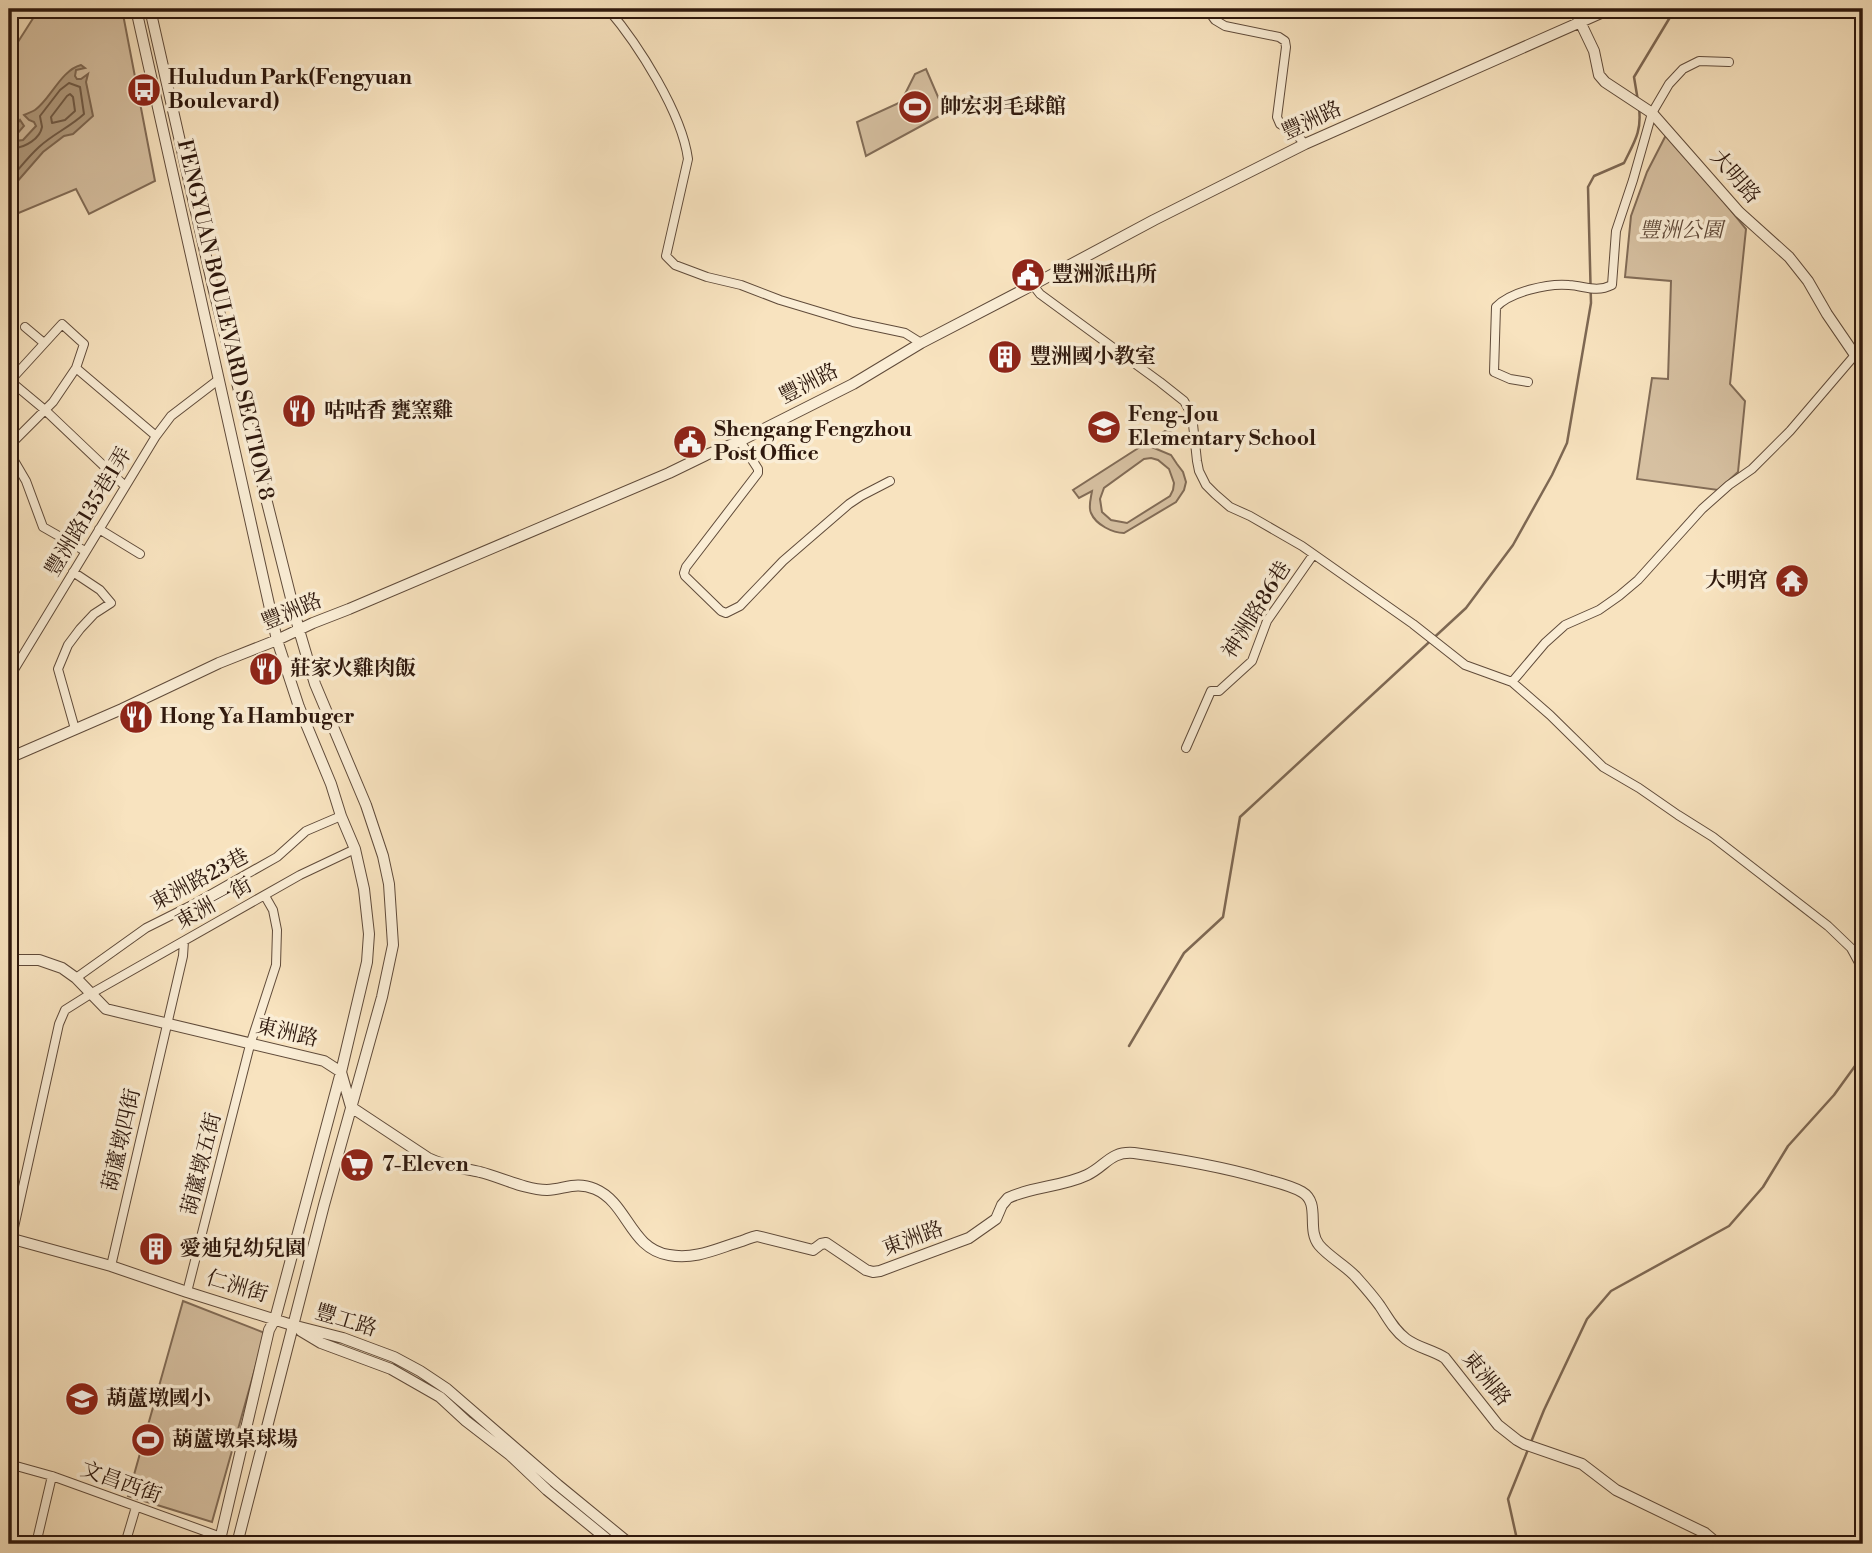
<svg xmlns="http://www.w3.org/2000/svg" width="1872" height="1553" font-family="'Libre Bodoni','Noto Serif TC',serif">
<rect width="100%" height="100%" fill="#f8e3bf"/>
<filter id="stains"><feTurbulence type="fractalNoise" baseFrequency=".00286" numOctaves="4"/><feColorMatrix values="0 0 0 0 .2 0 0 0 0 .09 0 0 0 0 .02 0 0 0 .5 -.17"/></filter>
<radialGradient id="worn" r=".72"><stop offset=".6" stop-color="#630" stop-opacity="0"/><stop offset="1" stop-color="#630" stop-opacity=".3"/></radialGradient>
<path fill="#d6c0a1" stroke="#826c57" stroke-width="2" fill-rule="evenodd" d="M39,9H122L155,181L89,214L76,189L9,217V56Z
M926,69L945,113L866,156L857,122L901,102L915,74Z
M1666,135L1693,163L1746,229L1730,384L1745,401L1738,472L1718,490L1637,479L1652,378L1668,379L1671,281L1625,277L1631,216L1647,172Z
M1168,429L1173,435L1154,448L1171,455L1177,464L1183,472L1186,482L1184,490L1176,502L1124,533C1113,533 1096,525 1091,513C1088,507 1091,498 1092,491L1079,498L1073,490ZM1151,458L1158,460L1169,469L1174,483L1173,490L1170,496L1127,523L1111,520L1102,512L1100,499L1104,488L1144,459Z
M183,1301L265,1333L212,1522L128,1496Z"/>
<path fill="#b39e82" stroke="#7e6853" stroke-width="2" d="M81,65L85,68L76,70L75,76L77,79H81L88,74L86,82L93,116L73,134L64,136L43,152L9,191V133L20,120L24,126L16,135L15,141L23,140L36,126L34,122L29,120L24,115C28,113 32,112 35,110C50,100 61,70 81,65Z"/>
<g fill="none" stroke-linecap="round" stroke-linejoin="round">
<path stroke="#705b48" stroke-width="2" d="M70,94L73,97L75,111L65,120L52,123L51,117L67,96Z
M9,142L15,148C25,147 40,139 42,127C42,126 40,117 40,116L60,90L69,83L80,87L84,114C70,127 53,134 39,147C28,157 19,169 9,180"/>
<path stroke="#7e6853" stroke-width="2.5" d="M1638,101L1634,77L1675,9
M1129,1046L1184,953L1223,917L1240,817L1466,608L1513,545L1552,475L1567,443L1591,303L1588,187L1594,176L1624,163C1634,142 1642,132 1639,108
M1518,1544L1508,1499L1544,1410L1587,1319L1611,1291L1729,1226L1763,1187L1788,1146L1834,1095L1863,1055"/>
<g stroke="#604b3a" stroke-width="10">
<path id="minor" d="M608,9C638,44 682,113 688,159L666,256L675,265L707,277L741,285L780,300L853,322L905,333L921,343
M1207,9L1215,20L1225,26L1279,37L1285,41L1286,47L1277,117L1280,124L1293,131L1305,144
M1033,285L1040,294L1160,382L1184,401L1192,415L1197,461L1199,471L1206,485L1215,494L1230,507L1250,516L1302,546L1413,624L1465,665L1512,682L1550,715L1603,767L1639,788L1678,815L1713,837L1828,926L1851,948L1863,970
M25,327L44,343
M9,380L45,410L125,486
M9,382L62,324L84,344L76,368
M1528,382L1510,379L1494,372L1496,307C1510,292 1548,283 1569,285C1585,286 1596,293 1612,285L1616,231L1633,180L1652,113L1669,84L1683,69L1699,61L1729,62
M740,441L758,469V473L686,567L684,573L685,576L721,611L726,613L740,606L783,561L849,504L861,496L890,481
M9,446L53,402L76,368L156,436
M9,452L26,481L43,527L85,551
M99,529L140,554
M73,572L100,590L111,603L94,614L80,629L68,645L58,669L75,729
M9,678L156,436L171,416L218,380
M1512,682L1545,643L1565,625L1599,610L1619,596L1638,580L1702,509L1729,485L1752,469L1790,431L1855,355
M1186,748L1211,691H1219L1252,661L1267,621L1313,555
M76,978L146,928L192,905L277,857L306,831L341,816
M9,1250L59,1024L65,1010L92,993L300,875L355,849
M111,1266L183,956L184,941
M187,1292L250,1045L276,965L277,930L273,910L265,896
M9,1464L52,1476L221,1537
M36,1544L52,1476
M125,1544L136,1507"/>
</g>
<g stroke="#604b3a" stroke-width="12">
<path id="tertiary" d="M136,9L277,640L299,707L331,784L341,816L355,849L364,889L369,934L367,962L341,1072L275,1319L269,1330L219,1544
M150,9L213,287L299,630L315,684L366,805L383,856L389,884L393,945L382,997L324,1205L237,1544
M1574,9L1594,51L1599,75L1605,82L1652,113L1739,212L1789,257L1808,281L1827,314L1855,355L1863,362
M9,758L122,709L219,663L277,640L313,623L349,609L669,473L706,455L740,441L853,384L921,343L1025,289L1154,220L1305,144L1610,9
M9,960H39L62,968L76,978L106,1009L324,1061L341,1072L351,1107L428,1158C444,1166 462,1168 480,1172C500,1177 526,1190 547,1190C565,1189 576,1181 595,1189C628,1203 630,1249 669,1255C696,1260 718,1248 742,1241C748,1239 751,1237 757,1236L813,1250L821,1244L826,1243L866,1270L873,1272L880,1271L969,1238L996,1219L1002,1205L1008,1198C1033,1186 1062,1187 1087,1175C1106,1166 1110,1151 1134,1153C1178,1159 1219,1166 1261,1178C1274,1182 1290,1185 1302,1192C1321,1203 1306,1229 1319,1245C1329,1257 1345,1265 1356,1277C1364,1286 1373,1296 1380,1306C1388,1318 1394,1330 1406,1339C1418,1348 1433,1350 1445,1358L1498,1425L1517,1440L1524,1444L1582,1464L1616,1490L1705,1533L1718,1544
M9,1238L111,1266L187,1292L292,1325L343,1338L394,1357L420,1371L447,1389L558,1485L630,1544
M301,1331L321,1343L391,1369L440,1397L466,1421L510,1455L547,1490L613,1544"/>
</g>
<use href="#minor" stroke="#faedd5" stroke-width="8"/>
<use href="#tertiary" stroke="#faedd5" stroke-width="10"/>
</g>
<defs>
<g id="bus-disc" transform="scale(1.75)"><circle r="9.5" fill="#8f2418" stroke="#faedd5"/><path d="M-5-6H5V4H4V6H2V4H-2V6H-4V4H-5ZM-3.5-4V0h7V-4ZM-3.5 1.2v1.5H-2V1.2ZM2 1.2v1.5H3.5V1.2Z" fill="#fff"/></g>
<g id="stadium-disc" transform="scale(1.75)"><circle r="9.5" fill="#8f2418" stroke="#faedd5"/><path d="M0-5a6.5 5 0 1 0 0 10a6.5 5 0 1 0 0-10ZM-3.5-1.8h7v3.6h-7Z" fill="#fff"/></g>
<g id="civic-disc" transform="scale(1.75)"><circle r="9.5" fill="#8f2418" stroke="#faedd5"/><path d="M-.6-6.5H3V-4.5H.6V-3L4-1V1h2V6H-6V1h2V-1L-.6-3ZM-1.2 2.5V6h2.4V2.5Z" fill="#fff"/></g>
<g id="building-disc" transform="scale(1.75)"><circle r="9.5" fill="#8f2418" stroke="#faedd5"/><path d="M-4-6H4V6H1V3H-1V6H-4ZM-2.5-4.3h1.7v1.8h-1.7ZM.8-4.3h1.7v1.8H.8ZM-2.5-1h1.7V.8h-1.7ZM.8-1h1.7V.8H.8Z" fill="#fff"/></g>
<g id="restaurant-disc" transform="scale(1.75)"><circle r="9.5" fill="#8f2418" stroke="#faedd5"/><path d="M-5-6h1v4h1v-4h1v4h1v-4h1v5L-1.5 .5V6h-2V.5L-5-1ZM5-6V6H3V1.5H1.5Q1.5-4 5-6Z" fill="#fff"/></g>
<g id="school-disc" transform="scale(1.75)"><circle r="9.5" fill="#8f2418" stroke="#faedd5"/><path d="M0-5L7-2L0 1L-7-2ZM-4 1L0 2.5L4 1V4Q0 6-4 4Z" fill="#fff"/></g>
<g id="temple-disc" transform="scale(1.75)"><circle r="9.5" fill="#8f2418" stroke="#faedd5"/><path d="M0-6L5-2H3V0L6.5 2.5H4V6H1.5V3h-3V6H-4V2.5H-6.5L-3 0V-2H-5Z" fill="#fff"/></g>
<g id="supermarket-disc" transform="scale(1.75)"><circle r="9.5" fill="#8f2418" stroke="#faedd5"/><path d="M-6-5.5h2.5l.6 2H6L4.5 2H-2.5L-4.4-4H-6ZM-1.5 3.2a1.3 1.3 0 1 0 .1 0ZM3 3.2a1.3 1.3 0 1 0 .1 0Z" fill="#fff"/></g>
</defs>
<g fill-rule="evenodd">
<use href="#bus-disc" x="144" y="90"/>
<use href="#stadium-disc" x="915" y="107"/>
<use href="#civic-disc" x="1028" y="275"/>
<use href="#building-disc" x="1005" y="357"/>
<use href="#restaurant-disc" x="299" y="411"/>
<use href="#school-disc" x="1104" y="427"/>
<use href="#civic-disc" x="690" y="442"/>
<use href="#temple-disc" x="1792" y="581"/>
<use href="#restaurant-disc" x="266" y="669"/>
<use href="#restaurant-disc" x="136" y="717"/>
<use href="#supermarket-disc" x="357" y="1165"/>
<use href="#building-disc" x="156" y="1249"/>
<use href="#school-disc" x="82" y="1399"/>
<use href="#stadium-disc" x="148" y="1440"/>
</g>
<g text-anchor="middle" dominant-baseline="central" stroke-width="7" stroke-linejoin="round" paint-order="stroke">
<g font-size="21" font-weight="bold" fill="#2e180d" stroke="#faedd5" text-anchor="start">
<text x="168" y="78">Huludun Park(Fengyuan<tspan x="168" dy="24">Boulevard)</tspan></text>
<text x="940" y="107">帥宏羽毛球館</text>
<text x="1052" y="275">豐洲派出所</text>
<text x="1030" y="357">豐洲國小教室</text>
<text x="324" y="411">咕咕香 甕窯雞</text>
<text x="1128" y="415">Feng-Jou<tspan x="1128" dy="24">Elementary School</tspan></text>
<text x="714" y="430">Shengang Fengzhou<tspan x="714" dy="24">Post Office</tspan></text>
<text x="1768" y="581" text-anchor="end">大明宮</text>
<text x="290" y="669">莊家火雞肉飯</text>
<text x="160" y="717">Hong Ya Hambuger</text>
<text x="382" y="1165">7-Eleven</text>
<text x="180" y="1249">愛迪兒幼兒園</text>
<text x="106" y="1399">葫蘆墩國小</text>
<text x="172" y="1440">葫蘆墩桌球場</text>
</g>
<g font-size="21" fill="#2e180d" stroke="#faedd5">
<text transform="translate(1312 121) rotate(-25)">豐洲路</text>
<text transform="translate(1735 177) rotate(49)">大明路</text>
<text transform="translate(225 320) rotate(77)">FENGYUAN BOULEVARD SECTION 8</text>
<text transform="translate(809 384) rotate(-27)">豐洲路</text>
<text transform="translate(89 512) rotate(-59)">豐洲路135巷1弄</text>
<text transform="translate(1257 610) rotate(-58)">神洲路86巷</text>
<text transform="translate(292 612) rotate(-23)">豐洲路</text>
<text transform="translate(200 880) rotate(-28)">東洲路23巷</text>
<text transform="translate(214 904) rotate(-29)">東洲一街</text>
<text transform="translate(287 1033) rotate(13)">東洲路</text>
<text transform="translate(122 1140) rotate(-77)">葫蘆墩四街</text>
<text transform="translate(202 1164) rotate(-76)">葫蘆墩五街</text>
<text transform="translate(913 1239) rotate(-20)">東洲路</text>
<text transform="translate(237 1287) rotate(17)">仁洲街</text>
<text transform="translate(346 1321) rotate(17)">豐工路</text>
<text transform="translate(1486 1379) rotate(51)">東洲路</text>
<text transform="translate(121 1483) rotate(20)">文昌西街</text>
</g>
<g font-size="21" font-style="italic" fill="#604a39" stroke="#faedd5">
<text x="1681" y="231">豐洲公園</text>
</g>
</g>
<rect width="1872" height="1553" fill="none" stroke="#f8e3bf" stroke-width="35"/>
<rect x="10" y="10" width="1851" height="1532" fill="none" stroke="#2e180d" stroke-width="3.5"/>
<rect x="18" y="18" width="1837" height="1518" fill="none" stroke="#2e180d" stroke-width="2"/>
<rect width="100%" height="100%" filter="url(#stains)"/>
<rect width="100%" height="100%" fill="url(#worn)"/>
</svg>
